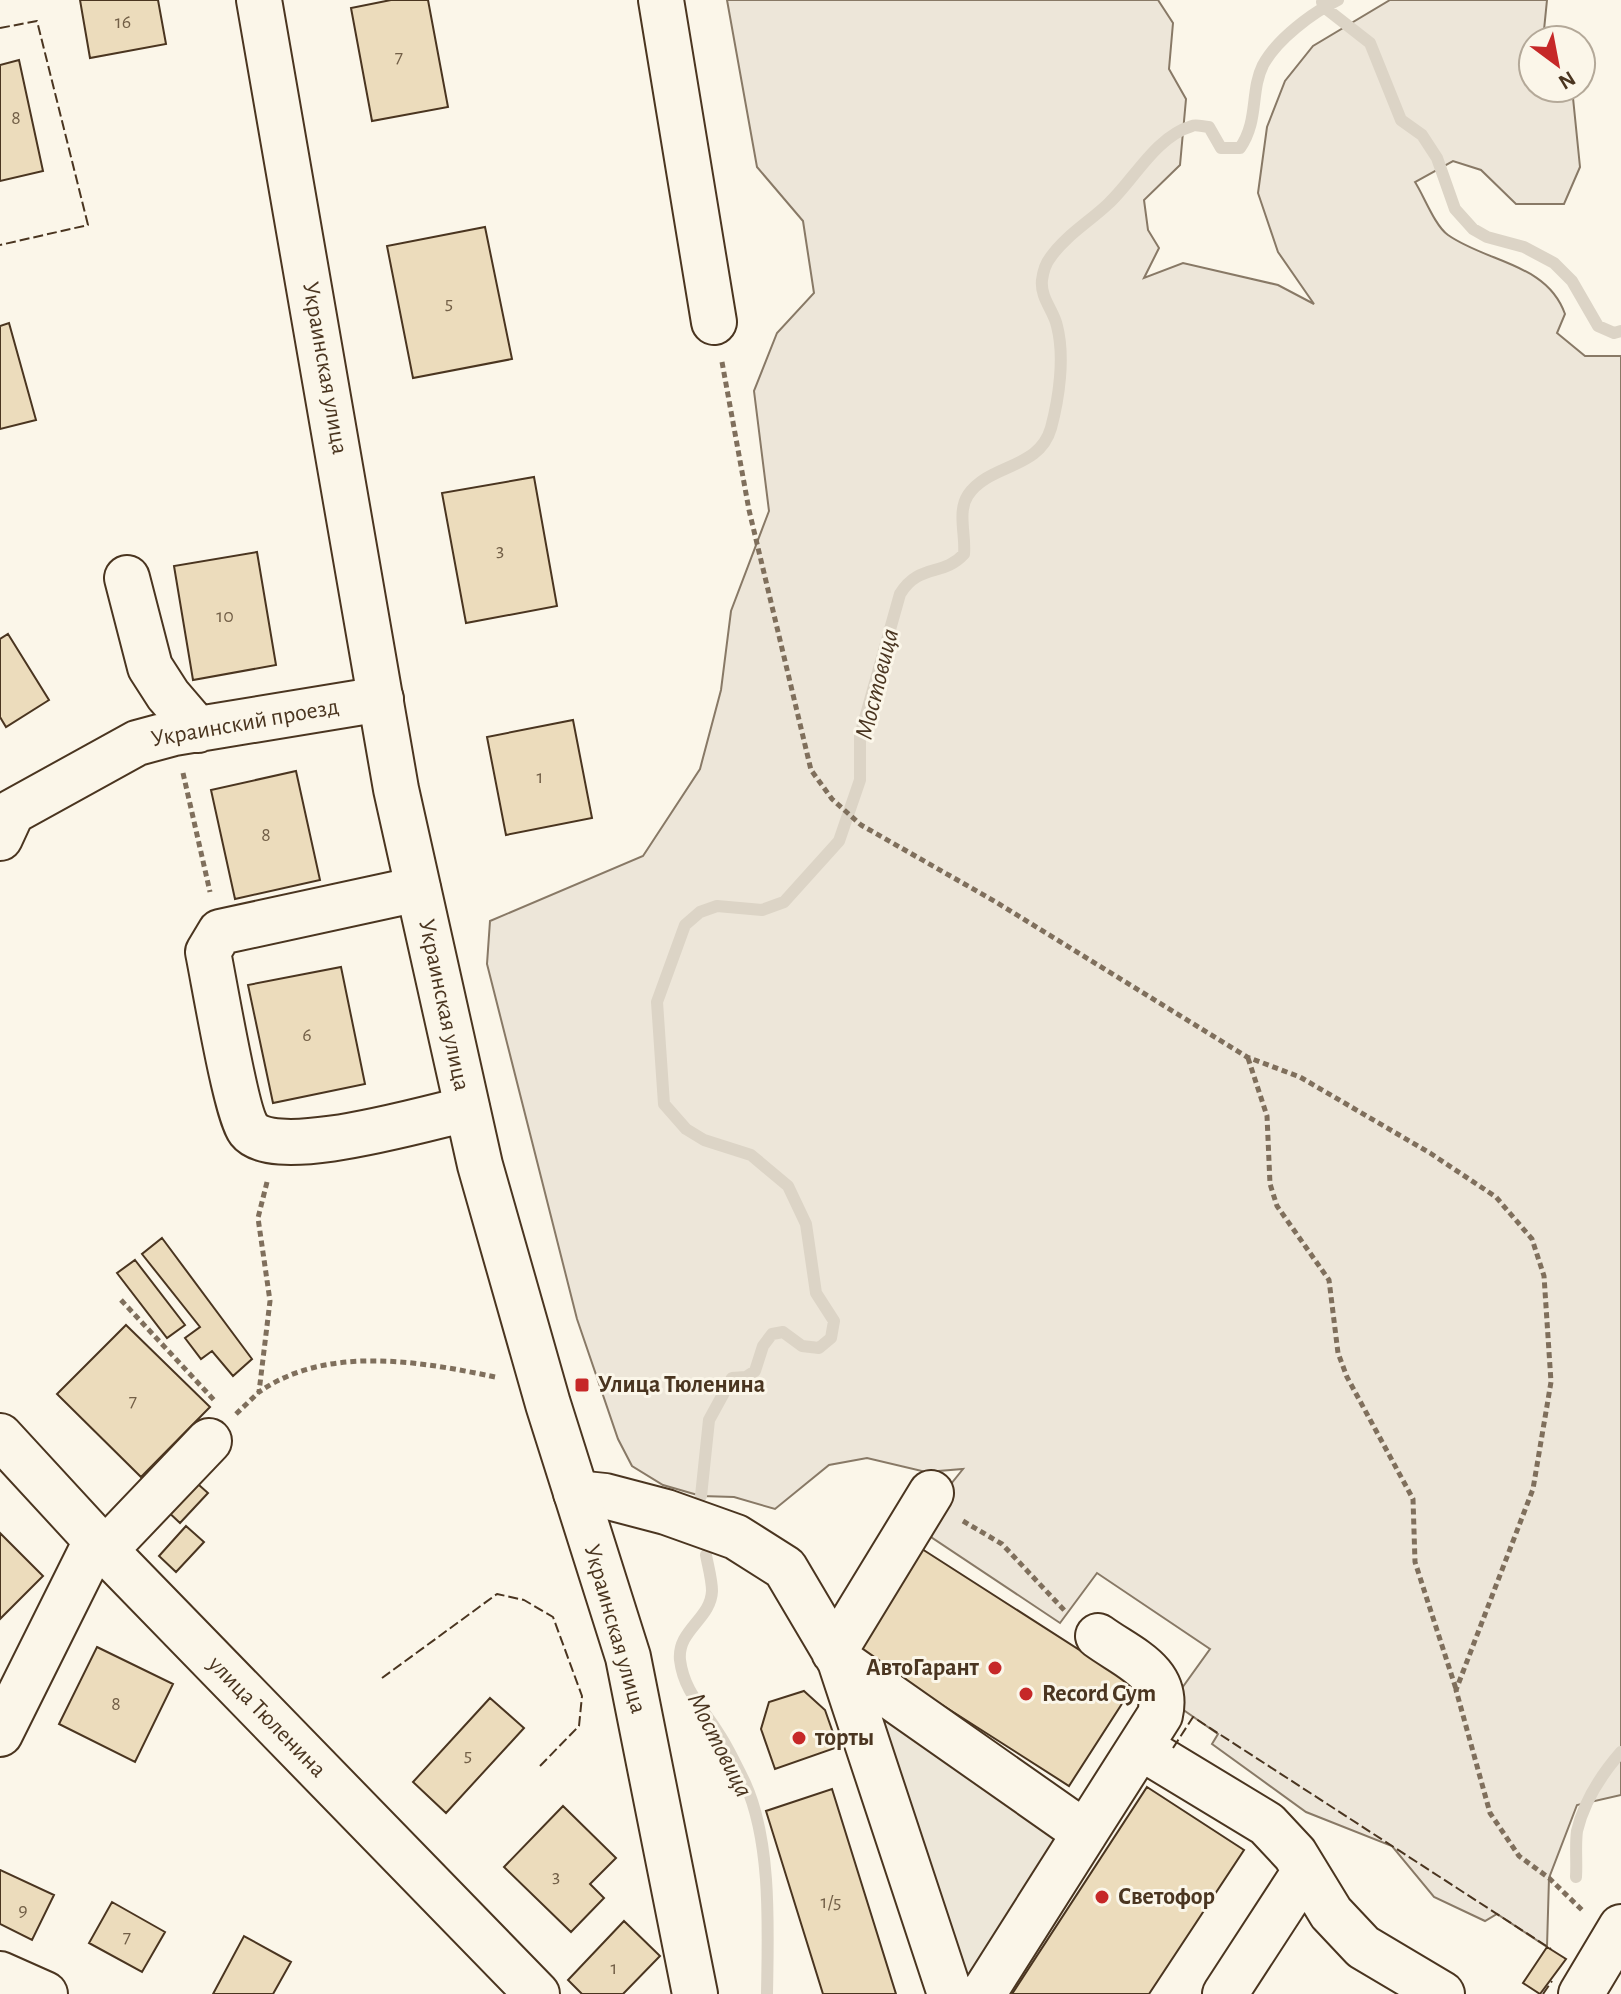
<svg xmlns="http://www.w3.org/2000/svg" width="1621" height="1994" font-family="'Alegreya Sans',sans-serif">
<rect width="100%" height="100%" fill="#fbf6e9"/>
<path fill="#ede6d9" stroke="#887966" stroke-width="2" d="M727,0H1158L1173,23L1169,69L1186,99L1180,165L1144,200L1148,230L1159,248L1144,278L1183,263L1278,285L1314,304L1278,252L1258,193L1267,127L1285,81L1313,46L1390,0H1547L1543,40H1533V88H1572L1580,167L1564,204H1516L1481,170L1453,161L1415,182C1424,196 1435,226 1448,235C1488,263 1547,263 1565,314L1557,333L1585,356H1621V1795L1577,1805L1549,1878L1547,1947L1497,1914L1485,1921L1434,1897L1392,1846L1306,1812L1212,1744L1218,1734L1172,1702L1210,1649L1097,1573L1060,1623L931,1537L951,1484L963,1469L926,1472L867,1458L829,1465L775,1509L734,1497L701,1496L663,1485L632,1466L618,1439L577,1319L487,964L490,921L643,856L700,769L721,690L731,611L769,511L754,391L777,333L814,293L803,221L757,167Z"/>
<path fill="#ede7d9" stroke="#887966" stroke-width="2" d="M840,1661L1085,1833L983,1994H950Z"/>
<g fill="none" stroke-linecap="round" stroke-linejoin="round">
<path stroke="#dcd4c6" stroke-width="12" d="M1322,2L1324,7L1370,43L1401,120L1422,135L1437,158L1455,209L1473,229L1487,237L1524,247L1554,263L1572,281L1598,326L1614,333L1621,331
M701,1496L709,1420L732,1378L746,1377L755,1371L763,1346L772,1334L783,1332L802,1346L819,1348L831,1338L834,1321L816,1293L806,1224L788,1186L751,1155L704,1140L686,1129L664,1104L657,1002L685,925L700,912L717,906L762,910L784,902L839,841L860,780V736L900,594C919,563 943,577 964,554C966,535 957,512 968,495C990,463 1039,470 1051,428C1059,398 1065,357 1057,326C1054,311 1040,298 1042,280C1043,273 1046,263 1050,258C1065,236 1089,222 1108,204C1134,180 1155,137 1192,126C1196,124 1204,127 1209,127L1221,148H1240C1259,121 1250,91 1263,65C1277,39 1312,13 1338,0
M706,1555C708,1566 712,1580 712,1591C711,1619 677,1630 680,1660C684,1692 704,1709 719,1734C729,1749 737,1767 745,1783C772,1843 768,1930 767,1994
M1576,1877C1577,1862 1575,1846 1577,1831C1584,1801 1601,1775 1621,1752"/>
</g>
<path fill="#ecdcbc" stroke="#4a3520" stroke-width="2" d="M80,0H158L166,44L90,58Z
M391,0H428L448,107L372,121L351,8Z
M19,60L43,171L0,181V65Z
M485,227L512,359L413,378L387,246Z
M9,323L36,420L0,429V326Z
M534,477L557,606L466,623L442,493Z
M257,552L276,665L193,680L174,566Z
M8,634L49,700L6,727L0,717V639Z
M573,720L592,818L506,835L487,737Z
M296,771L320,880L235,899L211,790Z
M341,967L365,1084L273,1103L248,985Z
M162,1238L252,1359L233,1376L212,1351L201,1359L185,1338L200,1327L142,1254Z
M135,1260L185,1325L167,1338L117,1273Z
M126,1325L210,1407L141,1477L57,1394Z
M190,1477L208,1493L180,1523L163,1507Z
M186,1526L204,1542L176,1572L159,1556Z
M0,1533L43,1576L0,1619Z
M922,1549L1134,1685L1069,1786L856,1650Z
M97,1647L173,1684L135,1762L59,1724Z
M804,1691L825,1710L838,1747L775,1769L761,1729L769,1702Z
M490,1698L524,1728L446,1813L413,1782Z
M1147,1787L1244,1850L1149,1994H1012Z
M832,1789L896,1994H823L766,1811Z
M563,1806L616,1858L590,1884L604,1898L571,1932L504,1867Z
M0,1870L54,1895L32,1940L0,1924Z
M112,1902L165,1932L142,1972L89,1943Z
M624,1921L660,1956L623,1994H582L568,1980Z
M244,1936L291,1962L273,1994H213Z
M1547,1947L1566,1959L1540,1994L1523,1983Z"/>
<g fill="none" stroke-linecap="round" stroke-linejoin="round">
<g stroke="#4a3520" stroke-width="48">
<path id="minor" d="M661,0L714,322
M127,578L150,667L168,695L198,730
M0,838L12,812L137,743L174,733L381,699
M418,889L220,932L208,952C214,981 236,1114 249,1130C275,1163 426,1118 467,1109
M0,1436L105,1550L537,1994
M576,1493L605,1496L666,1512L736,1537L785,1568L840,1661L950,1994
M105,1550L209,1441
M834,1652L931,1493
M840,1661L1085,1833L1160,1715C1170,1672 1128,1658 1098,1636
M0,1734L96,1541
M1140,1747L1267,1824L1295,1854L1331,1913L1363,1947L1442,1994
M0,1974L45,1994
M983,1994L1085,1833
M1225,1994L1305,1871
M1581,1994L1621,1927"/>
</g>
<g stroke="#4a3520" stroke-width="48">
<path id="major" d="M259,0L396,789L480,1165L548,1404L628,1657L695,1994"/>
</g>
<path stroke="#7f6f5c" stroke-width="5" stroke-dasharray="6 4" stroke-linecap="butt" d="M722,362L749,510L811,770L832,799L861,825L996,902L1247,1057L1300,1077L1430,1153L1496,1197L1532,1239L1544,1276L1551,1382L1533,1489L1456,1690L1490,1813L1519,1856L1549,1878L1583,1911
M183,773L210,892
M1248,1058L1267,1116L1270,1184L1277,1206L1329,1280L1338,1353L1347,1377L1413,1499L1415,1562L1456,1689
M267,1182L258,1218L270,1301L259,1392C326,1345 419,1361 495,1377
M121,1300L214,1400
M236,1414L259,1392
M963,1521L1002,1544L1065,1611"/>
<use href="#minor" stroke="#fbf6e9" stroke-width="44"/>
<use href="#major" stroke="#fbf6e9" stroke-width="44"/>
<path stroke="#4a3520" stroke-width="2" stroke-dasharray="10 4" stroke-linecap="butt" d="M0,28L37,21L88,225L0,245
M382,1678L497,1594L524,1600L553,1617L582,1696L579,1726L540,1766
M1173,1748L1193,1717L1551,1949
M1543,1994L1552,1981"/>
</g>
<g fill="#c62828" stroke="#fbf6e9" stroke-width="3">
<rect x="574" y="1377" width="16" height="16" rx="4"/>
<circle cx="995" cy="1668" r="8"/>
<circle cx="1026" cy="1694" r="8"/>
<circle cx="799" cy="1738" r="8"/>
<circle cx="1102" cy="1897" r="8"/>
</g>
<g text-anchor="middle" dominant-baseline="central" stroke-width="6" stroke-linejoin="round" paint-order="stroke">
<g font-size="20" fill="#725f47">
<text x="123" y="22">16</text>
<text x="399" y="57">7</text>
<text x="16" y="118">8</text>
<text x="449" y="303">5</text>
<text x="500" y="550">3</text>
<text x="225" y="616">10</text>
<text x="540" y="777">1</text>
<text x="266" y="835">8</text>
<text x="307" y="1035">6</text>
<text x="133" y="1401">7</text>
<text x="116" y="1704">8</text>
<text x="468" y="1755">5</text>
<text x="556" y="1876">3</text>
<text x="831" y="1902">1/5</text>
<text x="23" y="1910">9</text>
<text x="127" y="1937">7</text>
<text x="614" y="1968">1</text>
</g>
<g font-size="24" fill="#4a3520" stroke="#fbf6e9">
<text transform="translate(325 368) rotate(80)">Украинская улица</text>
<text transform="translate(245 723) rotate(-10)">Украинский проезд</text>
<text transform="translate(444 1005) rotate(78)">Украинская улица</text>
<text transform="translate(615 1629) rotate(74)">Украинская улица</text>
<text transform="translate(267 1717) rotate(46)">улица Тюленина</text>
</g>
<g font-size="24" font-weight="bold" fill="#4a3520" stroke="#fbf6e9" text-anchor="start">
<text x="598" y="1385">Улица Тюленина</text>
<text x="979" y="1668" text-anchor="end">АвтоГарант</text>
<text x="1042" y="1694">Record Gym</text>
<text x="815" y="1738">торты</text>
<text x="1118" y="1897">Светофор</text>
</g>
<g font-size="26" font-style="italic" fill="#4a3520" stroke="#fbf6e9">
<text transform="translate(877 684) rotate(-76)">Мостовица</text>
<text transform="translate(720 1745) rotate(63)">Мостовица</text>
</g>
</g>
<g transform="translate(1557 64) rotate(148)"><circle r="38" fill="#fbf6e9" stroke="#b4a999" stroke-width="2"/>
<path d="M0-6L14 30L0 20L-14 30Z" fill="#c62828"/>
<text y="-12" font-size="22" font-weight="bold" text-anchor="middle" fill="#4a3520">N</text>
</g>
</svg>
